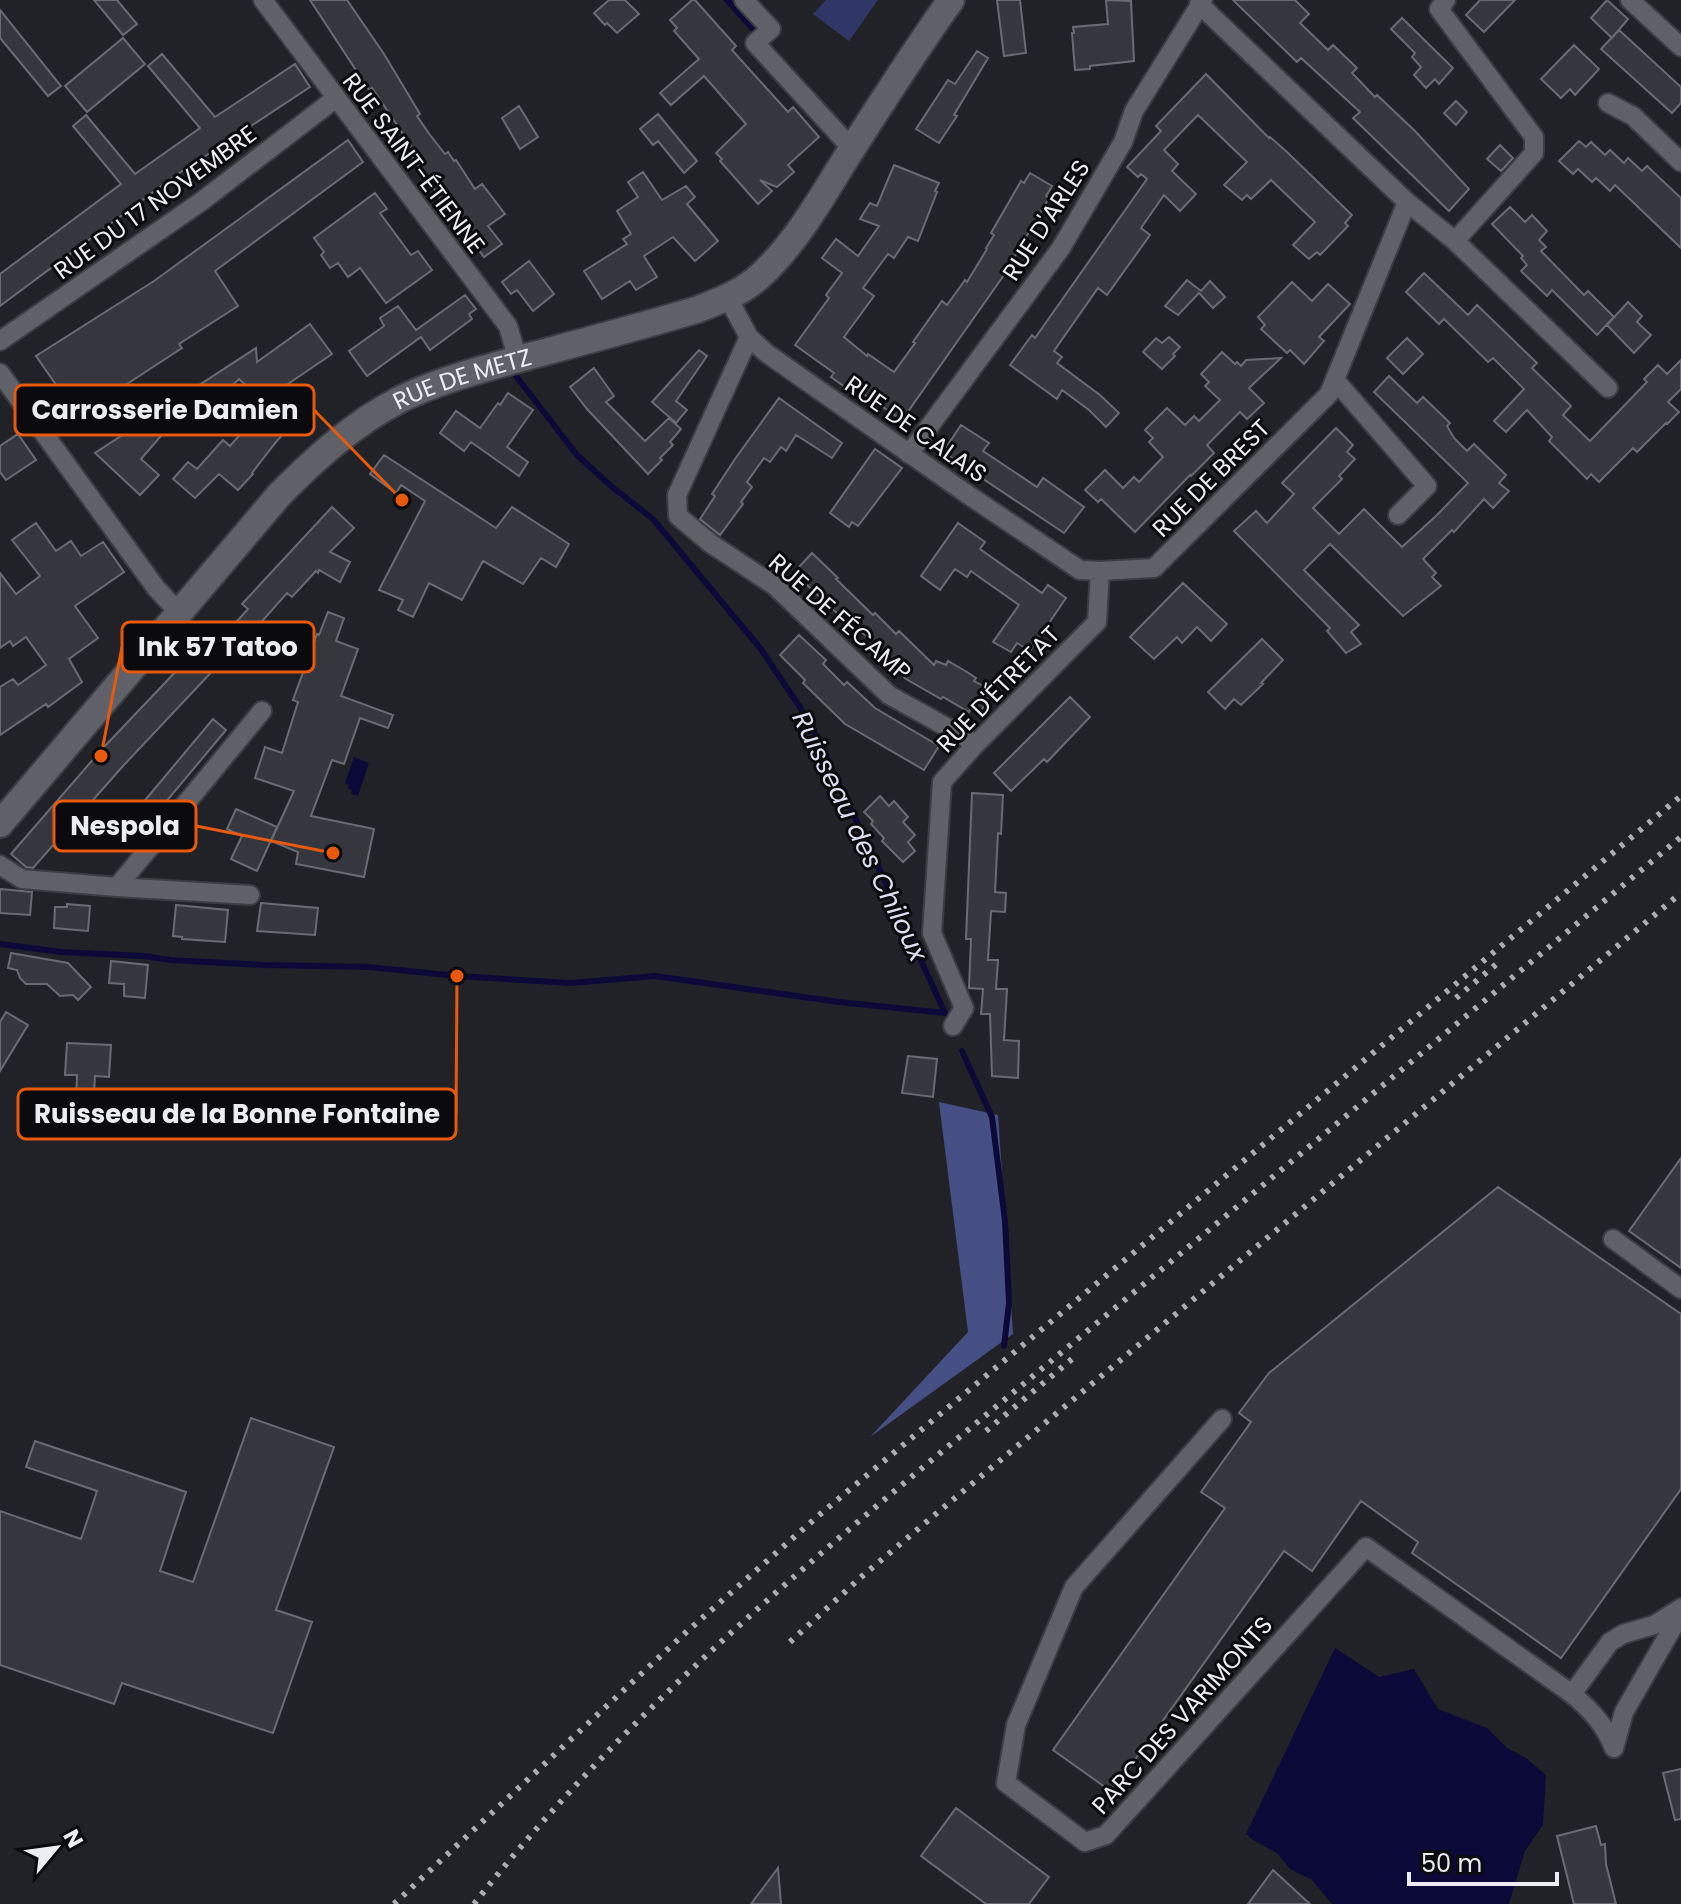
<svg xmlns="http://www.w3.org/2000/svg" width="1681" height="1904" font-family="Poppins,sans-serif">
<rect width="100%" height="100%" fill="#202228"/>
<path fill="#303766" d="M826,0H878L849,41L813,14Z"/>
<path fill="#464f84" d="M939,1102L998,1115L1013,1334L870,1437L968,1332Z"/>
<path fill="#0b0938" d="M354,757L369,763L358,796L351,794L352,790L348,789L349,785L345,783Z
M1335,1648L1379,1677L1414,1669L1438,1709L1487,1728L1507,1748L1526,1758L1546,1775L1543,1825L1525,1851L1509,1904H1332L1312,1880L1290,1869L1277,1853L1253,1840L1246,1834Z"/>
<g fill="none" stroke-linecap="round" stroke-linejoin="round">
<path stroke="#0b0938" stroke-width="6" d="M727,0L759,36
M516,376L577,455L611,486L653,519L760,648L808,719L877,864L945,1013
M0,944L61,952L144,956L170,960L263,965L369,967L457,976L571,983L655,976L839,1002L945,1013
M962,1051L992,1117L1005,1221L1007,1261L1009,1303L1004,1346"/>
</g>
<path fill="#36373e" stroke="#696b72" stroke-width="2" d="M94,0H117L137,24L123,35Z
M310,0H347L384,54L420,114L417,116L430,135L445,154L448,152L454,161L456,160L475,189L482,184L505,214L488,226L502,244L484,257L445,205L407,149L411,146L372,88L369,90Z
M609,0H625L639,14L617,33L607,23L605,25L594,13Z
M692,0H695L736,46L732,50L788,112L793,107L819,137L788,165L794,172L777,187L760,180L772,191L758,204L720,161L722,159L716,153L746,124L704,76L671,105L660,93L699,59L674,31L677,28L670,20Z
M997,0H1020L1026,53L1004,56Z
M1106,0L1131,1L1134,61L1090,66V69L1075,70L1072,33H1074L1073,27L1108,24Z
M1233,0H1295L1309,14L1300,23L1328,50L1333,45L1357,68L1352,73L1375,97L1377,95L1415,131L1469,189L1449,211L1353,118L1360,112L1301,58L1297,62Z
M1480,0H1515L1484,32L1466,15Z
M1607,0L1628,19L1612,38L1591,18Z
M0,10L61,86L48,96L0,38Z
M1402,18L1453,68L1439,84L1435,79L1426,88L1414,75L1421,67L1412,57L1415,53L1391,29Z
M1619,30L1681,87V103L1672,113L1601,49Z
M123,38L145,64L87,112L65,86Z
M1574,45L1599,69L1575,95L1570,89L1561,98L1541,79Z
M977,51L988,58L954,115L957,116L939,143L916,129L948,80L955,84Z
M162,54L215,117L295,64L310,87L172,178L0,306V274L121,184L73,126L86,115L135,174L200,128L148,66Z
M1206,74L1269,138L1270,137L1287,152L1352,215L1345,223L1348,226L1320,255L1317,252L1309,259L1293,245L1315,222L1271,180L1251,199L1247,195L1242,200L1224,185L1247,162L1198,115L1164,150L1178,164L1172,171L1196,194L1180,211L1164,195L1141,228L1150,235L1107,295L1098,288L1054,351L1062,357L1057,363L1100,395L1119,413L1106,427L1089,410L1062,390L1057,399L1010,365L1032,335L1035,338L1147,179L1141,174L1138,177L1127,167L1161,131L1156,126Z
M1456,101L1467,112L1456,125L1444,113Z
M519,106L538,137L520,149L502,118Z
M658,114L697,161L684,173L658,141L653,145L640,129Z
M348,140L363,162L215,271L238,306L179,344L182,348L75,418L65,404L68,402L36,356L154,281Z
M1579,141L1586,147L1591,142L1605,155L1610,150L1624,163L1628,158L1642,171L1647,166L1681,198V248L1615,185L1610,191L1596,178L1592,182L1578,169L1573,174L1559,161Z
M1500,145L1513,158L1501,171L1487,159Z
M894,165L939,183L935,191L937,192L918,241L908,237L894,258L888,254L863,288L874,296L844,337L867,356L868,354L894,372L915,343L913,342L942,301L947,305L965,280L967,282L987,249L986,248L994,235L991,233L1021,181L1024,183L1030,173L1052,186L1046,196L1049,198L1004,275L902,420L862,393L859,397L831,377L834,373L795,345L829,298L826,295L842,273L822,258L836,239L858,256L879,226L860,219L870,203L877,206Z
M643,172L662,200L686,186L695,197L687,204L718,241L695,261L673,237L644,256L657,277L636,290L630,281L602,299L584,271L627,244L623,239L631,234L617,211L638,197L628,182Z
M375,193L387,209L380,213L411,255L418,251L432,270L386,303L360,268L348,277L338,263L330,268L321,255L324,252L314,238Z
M1510,207L1525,222L1532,215L1547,231L1539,240L1546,247L1541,251L1584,295L1588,291L1614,317L1597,335L1552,290L1547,296L1521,271L1527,265L1521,258L1523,256L1492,224Z
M529,261L554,294L533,311L517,290L511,294L502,282Z
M1424,273L1468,315L1477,305L1537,363L1532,368L1571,406L1563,415L1590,441L1647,382L1644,379L1658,365L1667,374L1681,360V389L1668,402L1679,412L1667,424L1666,423L1637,452L1633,448L1599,482L1591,474L1587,479L1549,441L1552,437L1527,410L1506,432L1494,421L1524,389L1493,358L1488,362L1444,319L1439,324L1406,292Z
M1187,280L1201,291L1210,281L1225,297L1213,308L1199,293L1178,315L1165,306Z
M1292,282L1312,301L1328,284L1350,304L1319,337L1324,341L1304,364L1290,350L1287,353L1261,329L1265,325L1258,317Z
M465,295L476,309L469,314L472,319L430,350L421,337L367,376L349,351L384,326L380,318L398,306L416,330Z
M1628,302L1642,316L1637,322L1651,335L1634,353L1607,325Z
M310,324L332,354L285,386L308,406L276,442L252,473L253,474L238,490L219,474L195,498L173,479L188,462L197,469L223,440L230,446L267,404L239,379L197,417L185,408L141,459L159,475L140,495L95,453L256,348L257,362Z
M1169,337L1180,347L1173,354L1175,356L1162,369L1143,352L1156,338L1162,343Z
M1407,338L1423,354L1403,374L1387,358Z
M699,350L707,356L676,401L687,410L676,423L652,402Z
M1222,352L1235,364L1237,362L1241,366L1246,360L1281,358L1249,388L1264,403L1247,419L1240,412L1207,445L1214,453L1191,476L1190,475L1135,532L1101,499L1098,502L1085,490L1105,470L1123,488L1134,477L1139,482L1163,457L1149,442L1153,438L1145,430L1167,408L1185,425L1194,416L1199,421L1220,400L1205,386L1209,382L1201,374Z
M594,368L614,396L606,402L645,441L669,418L681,429L670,442L673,445L660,458L662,460L648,474L587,409L570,387Z
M1389,376L1417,403L1423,397L1450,423L1447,426L1454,438L1467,451L1474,444L1506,475L1499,483L1509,491L1493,508L1484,499L1454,532L1452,530L1423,559L1436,573L1432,577L1441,586L1403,616L1330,544L1304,570L1359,625L1351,632L1361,644L1346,653L1327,631L1330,628L1234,531L1256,511L1267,523L1294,494L1282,483L1336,428L1353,445L1347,452L1355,459L1339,476L1342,479L1313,508L1339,534L1364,509L1402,547L1437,515L1468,483L1374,392Z
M508,393L533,410L507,447L528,462L519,476L471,442L464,451L440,433L456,411L480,428L498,403L500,405Z
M779,398L842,443L832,458L796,435L786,451L781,447L770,462L764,458L747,482L752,487L741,502L743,504L720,535L700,519L715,496L712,494L735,459Z
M961,425L989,443L983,451L1037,487L1043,478L1084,507L1064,533L943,452Z
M18,434L36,460L6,480L0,472V446Z
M875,449L902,468L858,526L852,522L849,527L830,513Z
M384,455L496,528L512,507L569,544L556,567L541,558L523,584L483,561L462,600L429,583L413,617L398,610L403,600L379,590L425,501L401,485L396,493L370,474Z
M332,507L354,528L330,552L350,562L340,582L319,570L318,573L316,571L292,597L287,593L256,628L264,635L247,655L237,646L232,650L227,632L248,609L242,604Z
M36,523L56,551L71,541L81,556L103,542L124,572L75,606L98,638L69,659L82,682L48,707L46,704L0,735V687L13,679L18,685L46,665L26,637L13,646L10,641L0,648V573L16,594L40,576L12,540Z
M958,523L985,542L980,549L1042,593L1048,585L1066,598L1030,651L1017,643L1011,652L993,642L1019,605L982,579L971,571L967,577L955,569L940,590L921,576Z
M812,553L838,578L836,579L873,615L875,613L896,634L899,631L934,665L936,661L946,665L948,661L967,672L976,678L974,681L992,691L980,713L971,708L969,712L943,697L941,699L906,679L870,644L872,642L846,617L843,619L806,584L808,582L799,573V567Z
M1183,583L1227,624L1211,641L1197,627L1182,643L1177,637L1154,659L1130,637Z
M328,612L344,618L336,641L358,649L341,696L393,715L388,728L360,718L344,764L332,760L311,816L374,829L364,877L296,864L298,852L271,841L294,791L255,778L265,747L282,753L298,702L293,700L317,634L319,635Z
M799,635L826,660L823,664L844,685L847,682L875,708L939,746L924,770L845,724L803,683L805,680L780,655Z
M1262,639L1283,660L1261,683L1263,684L1241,705L1234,699L1225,709L1208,692Z
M201,645L220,663L123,766L33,868L26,867L11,854L103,748Z
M1070,697L1090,717L1047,762L1044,759L1011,791L994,773Z
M213,719L226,730L144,828L131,817Z
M972,793L1003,795L1001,834L998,833L995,892L1006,893L1005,912L991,911L988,960H998L996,989H1007L1004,1040L1019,1041L1018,1078L992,1076L990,1014H981L983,989L969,988L971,939H966Z
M880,796L889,806L894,801L908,817L903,822L915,835L908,842L915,851L903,862L882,841L884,838L871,824L873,821L864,812Z
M236,809L277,827L257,871L231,859L242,836L227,829Z
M0,889L32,892L30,915L0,913Z
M261,903L318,908L315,935L257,931Z
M67,904L90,906L88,931L54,928L55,907H67Z
M176,905L228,910L225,942L182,939V937L173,936Z
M11,953L68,963L91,987L78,1000L73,995L60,996L47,984H26L20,978L17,970L8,968Z
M111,961L148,965L145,998L124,996V984L109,983Z
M6,1012L28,1025L0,1071V1022Z
M67,1043L111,1045L109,1077L95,1076L92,1127H75L77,1075H65Z
M908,1056L937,1059L933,1097L902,1093Z
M1681,1158V1268L1629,1231Z
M1498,1187L1681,1314V1489L1561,1658L1412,1553L1418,1542L1361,1501L1312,1571L1284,1551L1112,1792L1053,1750L1225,1508L1201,1492L1251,1422L1239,1413L1269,1373Z
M251,1418L334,1447L276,1610L312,1622L273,1733L122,1683L114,1704L0,1665V1511L81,1539L97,1491L26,1467L35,1441L186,1492L160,1571L193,1582Z
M1681,1769V1819L1675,1820L1663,1773Z
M956,1808L1049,1877L1029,1904H986L921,1856Z
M1596,1826L1601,1845L1605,1844L1606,1864L1616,1904H1574L1557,1836Z
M778,1868L781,1904H751Z
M1273,1870L1310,1904H1248Z"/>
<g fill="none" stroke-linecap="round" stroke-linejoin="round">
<g stroke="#3c3d42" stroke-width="22">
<path id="street" d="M263,0L508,326L518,360
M744,0L771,29L755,43L844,140L854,146
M1446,0L1439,9L1534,137V153L1455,241
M1630,0L1681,47
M1608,103L1633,116L1681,162
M1407,202L1455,241L1608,388
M728,298L749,337L765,352L967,494L1080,570L1100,571L1154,568L1329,394L1407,202L1199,4
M749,337L677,495L678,516L710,543L775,586L889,695L968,739L974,746
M0,341L202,201L336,98
M0,373L156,588L171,604L181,611
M1335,380L1427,486L1398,515
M909,454L1061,248L1123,142L1134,111L1203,0
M0,865L22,879L117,887L250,895
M117,887L262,711
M953,1026L964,1008L932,933L942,782L974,746L1097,622L1100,571
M1613,1239L1681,1289
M1222,1419L1074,1587L1016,1725L1006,1783L1085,1842L1106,1835L1366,1547L1572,1694C1592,1711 1604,1724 1614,1748
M1572,1694L1610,1642L1623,1634L1654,1625L1681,1608
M1614,1748L1624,1712L1681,1613"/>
</g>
<g stroke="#3c3d42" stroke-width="30">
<g id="secondary">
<path id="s1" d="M0,824L280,494C316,458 353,424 399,400C439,380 483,369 526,357C582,342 639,327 696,310C719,301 742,293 760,276C794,245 819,202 843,163C878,108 913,53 951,0"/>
</g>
</g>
<use href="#street" stroke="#5f6068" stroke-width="18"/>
<use href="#secondary" stroke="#5f6068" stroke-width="26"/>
<path stroke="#abadb2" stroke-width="6" stroke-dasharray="4 8" stroke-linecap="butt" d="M1456,998L1499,962
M986,1431L1078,1354
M790,1642L860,1578L937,1513L1681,893
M394,1904L683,1635L818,1516L1681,796
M474,1904C633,1701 836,1540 1033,1376C1249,1197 1465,1017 1681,837"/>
</g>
<g text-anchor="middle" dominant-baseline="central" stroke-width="6" stroke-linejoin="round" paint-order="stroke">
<g font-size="24" fill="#ecedf2" stroke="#0b0b0e">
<text transform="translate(414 163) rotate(53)">RUE SAINT-ÉTIENNE</text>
<text transform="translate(155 202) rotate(-36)">RUE DU 17 NOVEMBRE</text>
<text transform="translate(1046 220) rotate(-57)">RUE D'ARLES</text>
<text stroke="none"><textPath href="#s1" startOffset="652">RUE DE METZ</textPath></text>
<text transform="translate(916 429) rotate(35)">RUE DE CALAIS</text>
<text transform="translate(1211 478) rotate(-45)">RUE DE BREST</text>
<text transform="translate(840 617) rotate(41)">RUE DE FÉCAMP</text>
<text transform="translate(998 689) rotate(-46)">RUE D'ÉTRETAT</text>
<text transform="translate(1182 1715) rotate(-48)">PARC DES VARIMONTS</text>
</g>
<g font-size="26" font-style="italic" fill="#dbdfef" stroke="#0b0b0e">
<text transform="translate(860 836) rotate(64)">Ruisseau des Chiloux</text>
</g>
</g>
<path fill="none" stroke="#e8590c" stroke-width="3" d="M402 500L314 410M101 756L122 647M333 853L196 826M457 976L456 1114"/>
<g fill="#e8590c" stroke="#0b0b0e" stroke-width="3">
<circle cx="402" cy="500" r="8"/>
<circle cx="101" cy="756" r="8"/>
<circle cx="333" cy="853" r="8"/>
<circle cx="457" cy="976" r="8"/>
</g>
<g fill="#0b0b0e" stroke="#e8590c" stroke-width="3">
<rect x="15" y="385" width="299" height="50" rx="8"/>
<rect x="122" y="622" width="192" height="50" rx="8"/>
<rect x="54" y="801" width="142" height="50" rx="8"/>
<rect x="18" y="1089" width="438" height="50" rx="8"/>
</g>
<g font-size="26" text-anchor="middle" font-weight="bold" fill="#ecedf2">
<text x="165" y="419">Carrosserie Damien</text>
<text x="218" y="656">Ink 57 Tatoo</text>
<text x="125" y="835">Nespola</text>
<text x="237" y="1123">Ruisseau de la Bonne Fontaine</text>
</g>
<g transform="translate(56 1848) rotate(61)" stroke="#0b0b0e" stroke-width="6" paint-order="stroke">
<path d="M0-6L14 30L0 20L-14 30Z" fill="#ecedf2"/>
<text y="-12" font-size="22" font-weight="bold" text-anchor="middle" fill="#ecedf2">N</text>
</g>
<path d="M1409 1872v12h148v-12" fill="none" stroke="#ecedf2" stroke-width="4"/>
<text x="1421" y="1872" font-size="24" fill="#ecedf2" stroke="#0b0b0e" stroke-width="6" paint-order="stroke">50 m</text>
</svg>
